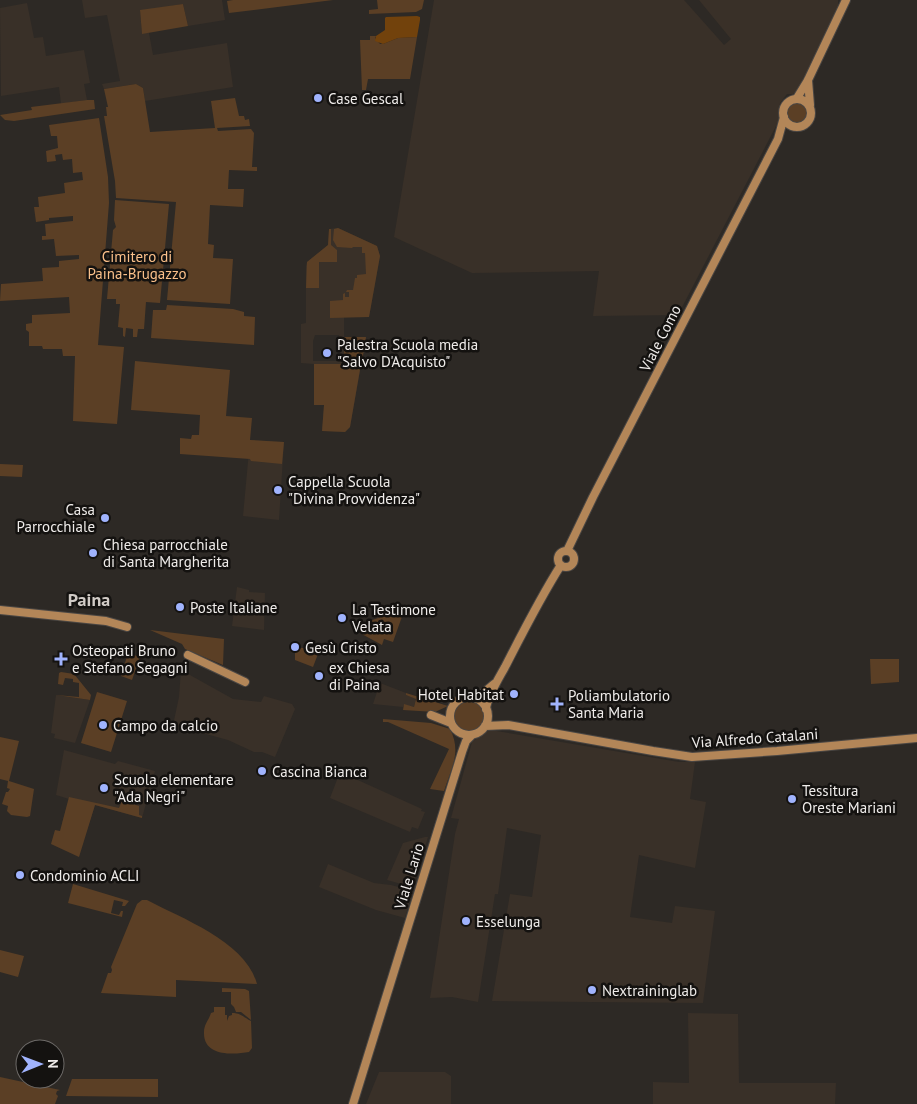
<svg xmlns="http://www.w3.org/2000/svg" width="917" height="1104" font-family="'PT Sans',sans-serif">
<rect width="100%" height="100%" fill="#2d2925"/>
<path fill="#393028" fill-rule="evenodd" d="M82,0H222L225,20L188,26L183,4L140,11L142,33H149L153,55L227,43L233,87L145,101L143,88L136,84L104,89L102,84L120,81L107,15L85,18Z
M434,0H684L724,45L731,39L699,0H838V7L799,90L793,94H787L780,103L779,120L776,126L678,315L593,316L599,271L472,273L394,237Z
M27,3L34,38L43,37L46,56L84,50L90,83L84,84L87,100L61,104L59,87L1,96L0,8Z
M338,228L377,246L380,256L369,317H344V337H366L350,427L345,432L322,431L324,405H314V364L301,363V324L306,323V266L307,262L328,245L329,229ZM315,335H339L340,361H313V341Z
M250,440L284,442L279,520L243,516Z
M237,587L249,590V592L265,593L264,630L232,626Z
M181,670L233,699L261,702L264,696L292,704L295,709L275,757L262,752H254L228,740L173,725L179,697Z
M380,683L406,693V695L416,698L414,707L404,705L403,707L373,704Z
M56,695L90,700L75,743L54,738L55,734L51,733Z
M491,730L679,762H695L690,799L706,802L695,868L639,855L630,917L672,923L675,906L715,911L703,1003L492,1001L510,894L532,897L541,835L507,828L498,894H495L478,1002L452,997L430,998L455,834L459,819L451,818L472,742L486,731Z
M64,750L115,764L118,761L155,771L142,818L95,805L87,830L62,823L69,799L56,795Z
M340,772L422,809L421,811L425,812L418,829L412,827L410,832L330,798Z
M425,837H428L412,887L387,880L403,843Z
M328,864L374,883L391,885L413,891L405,918L376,910L319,887Z
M688,1013L738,1014L739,1083H836L835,1104H653V1082L689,1083Z
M379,1072H445L451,1076V1104H366Z"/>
<path fill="#5b3f25" d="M233,0H333L229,13L227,1Z
M377,0H424L422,9L416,12L369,14V10L378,9Z
M183,4L188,26L142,34L140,10Z
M370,36H376L375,38L380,44H383L398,38L417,37L410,79H368L366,90H362L360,40H370Z
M136,84L143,88L150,132L215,128L211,101L235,98L239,116H244L245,120L249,119L250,126L217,128L218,131L251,129L254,133L252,167H257V171L229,170L228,189H244L243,207L210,205L208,244L214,245L213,258L233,259L230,304L167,300L176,202L116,198L115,181L104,116H107L106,107H108L104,89Z
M87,100H94L95,109L14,121L5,120L0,115L32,110L31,107Z
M786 113a11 11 0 1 1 22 0a11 11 0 1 1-22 0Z
M99,118L108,177L109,203L98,345L124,347L117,424L73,421L75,356H63L62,349H43L42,346H29V332L26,330V324L32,323V315L70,313L69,297L0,301L1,284L43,281L42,268L59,267V261L79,259V255L56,256L54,239L42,240V236H46L45,224L73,221V216L49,218V220L36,222L34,207H39L38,197L65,193L64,183L83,180L82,172L73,173L72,159L63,160L62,154L55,155L56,161L47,162L46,151L58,148L57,136H51L49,125Z
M115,200L169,204L160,303L146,302L144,329H138L137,337H133V329L126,328L125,337L123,336V328L118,327L120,304H116V299H107L113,230L116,227L114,220Z
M338,228L377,246L380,256L369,317L330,318V301L343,300V294L345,293V297H349V292H346L347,290H353L355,278H357V275L366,274L365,253H362V247H353L352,248L337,247L333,240L334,229Z
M329,229H331V245L337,250V262H319V288H306L307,262L328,245Z
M167,305L233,309L244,312V316L255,317L254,345L151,338L153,310H166Z
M344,337H366L362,362H359V364H361L350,427L345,432L322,431L324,405H314V364H354L355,361H344Z
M135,361L230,370L226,416L252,418L250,440L284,442L282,464L251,461L250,459L180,454V438L191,439L192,435H199L200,415L131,410Z
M0,464L23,465L22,477L0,476Z
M405,608L393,642L384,639L382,645L360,633L361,630L358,628L359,625Z
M150,630L224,639L223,665L185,649L182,644Z
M295,647L303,648L318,654L313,667L295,660Z
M128,653L140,657L132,680L121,676Z
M870,659H899V682L871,684Z
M61,672L74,674L91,695L90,700L56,695L79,697V683L73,682V679L65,678L63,685L58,684L59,673Z
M97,692L127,701L111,752L81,743Z
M406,693L448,706L435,712L403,710L404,704L414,707L416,699L406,695Z
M453 716a16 16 0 1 1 32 0a16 16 0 1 1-32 0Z
M383,719L431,723L450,729C462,752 451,769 444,791L430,789L449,749L388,722H383Z
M0,737L19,741L9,781L34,789L30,816L27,817L11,815L7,811L8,806L2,804L6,792H8L10,789L7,788L8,781L0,779Z
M69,797L119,808L122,801L139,806V815L142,816V818L95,805L79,857L51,844L55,830L60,831Z
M73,884L129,901L125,906H122L123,902L114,900L111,913L119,915L121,911H123L122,917L68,903Z
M142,900H147C183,919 246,942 257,984L176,980V997L101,993L108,973H111L112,970L111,967L137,904Z
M0,950L24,956L18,977L0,972Z
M222,988L245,989L249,991L251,1020L241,1012H236L234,1007L231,1004V992H222Z
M214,1007H225V1015H227V1021L229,1016L232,1015V1013C241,1013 243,1017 251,1021L252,1048L249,1052C232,1055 203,1056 204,1032C204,1024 209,1020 211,1013L214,1012Z
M0,1077L60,1090L57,1091L56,1094L58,1096L55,1104H0Z
M72,1079H158V1097L66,1096Z"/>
<path fill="#72420c" d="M417,16L420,17V20L417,37L398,38L383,44L375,41L376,36L385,30V18L386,17Z"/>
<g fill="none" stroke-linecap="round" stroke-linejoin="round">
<g stroke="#4a4643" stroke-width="10">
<path id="major" d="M808,80L810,105
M797,98L808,80L846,0
M783 113a14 14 0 1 1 28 0a14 14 0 1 1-28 0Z
M558 559a8 8 0 1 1 16 0a8 8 0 1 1-16 0Z
M567,551L593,497L778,139L784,117
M0,610L106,621L127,627
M188,655L245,682
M450 716a19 19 0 1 1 38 0a19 19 0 1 1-38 0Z
M475,698L482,694L494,684
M486,709C487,697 499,678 505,667C523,632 540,598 561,565
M431,715L451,723
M485,726L508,725L653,751L692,757L777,751L917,738
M353,1104L462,752L466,741L472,735"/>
</g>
<use href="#major" stroke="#b38658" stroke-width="8"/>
</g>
<g fill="#a0b3fd" stroke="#141210" stroke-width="2">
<circle cx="318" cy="98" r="5"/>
<circle cx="327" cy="353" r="5"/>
<circle cx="278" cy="490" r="5"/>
<circle cx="105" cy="518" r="5"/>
<circle cx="93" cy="553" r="5"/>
<circle cx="180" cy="607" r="5"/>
<circle cx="342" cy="618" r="5"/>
<circle cx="295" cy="647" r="5"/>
<path d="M58.5 651.5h5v5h5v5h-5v5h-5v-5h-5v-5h5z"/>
<circle cx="319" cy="676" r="5"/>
<circle cx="514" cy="694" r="5"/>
<path d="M554.5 696.5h5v5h5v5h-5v5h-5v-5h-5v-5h5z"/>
<circle cx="103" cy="725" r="5"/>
<circle cx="262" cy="771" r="5"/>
<circle cx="104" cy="788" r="5"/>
<circle cx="792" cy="799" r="5"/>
<circle cx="20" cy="875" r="5"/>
<circle cx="466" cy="921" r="5"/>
<circle cx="592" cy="990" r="5"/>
</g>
<g text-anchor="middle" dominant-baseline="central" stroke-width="5" stroke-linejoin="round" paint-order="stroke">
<g font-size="15" fill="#efecea" stroke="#141210" text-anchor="start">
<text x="328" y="98">Case Gescal</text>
<text x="337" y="344">Palestra Scuola media<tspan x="337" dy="17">"Salvo D'Acquisto"</tspan></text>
<text x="288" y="481">Cappella Scuola<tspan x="288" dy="17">"Divina Provvidenza"</tspan></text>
<text x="95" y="509" text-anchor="end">Casa<tspan x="95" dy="17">Parrocchiale</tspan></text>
<text x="103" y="544">Chiesa parrocchiale<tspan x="103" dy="17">di Santa Margherita</tspan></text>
<text x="190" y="607">Poste Italiane</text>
<text x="352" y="609">La Testimone<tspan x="352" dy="17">Velata</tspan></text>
<text x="305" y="647">Gesù Cristo</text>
<text x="72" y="650">Osteopati Bruno<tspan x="72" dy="17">e Stefano Segagni</tspan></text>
<text x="329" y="667">ex Chiesa<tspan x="329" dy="17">di Paina</tspan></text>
<text x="504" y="694" text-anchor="end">Hotel Habitat</text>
<text x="568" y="695">Poliambulatorio<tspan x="568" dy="17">Santa Maria</tspan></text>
<text x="113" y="725">Campo da calcio</text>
<text x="272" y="771">Cascina Bianca</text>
<text x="114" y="779">Scuola elementare<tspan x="114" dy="17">"Ada Negri"</tspan></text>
<text x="802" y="790">Tessitura<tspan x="802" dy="17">Oreste Mariani</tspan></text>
<text x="30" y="875">Condominio ACLI</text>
<text x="476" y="921">Esselunga</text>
<text x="602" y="990">Nextraininglab</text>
</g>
<g font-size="15" fill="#fbc08a" stroke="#141210">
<text x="137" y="256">Cimitero di<tspan x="137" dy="17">Paina-Brugazzo</tspan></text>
</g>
<g font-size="15" fill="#efecea" stroke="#141210">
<text transform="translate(660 338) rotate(-63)">Viale Como</text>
<text transform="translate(755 738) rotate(-4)">Via Alfredo Catalani</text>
<text transform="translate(409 876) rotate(-73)">Viale Lario</text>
</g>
<g font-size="18" font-weight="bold" fill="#d1cbc6" stroke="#141210">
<text x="89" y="599">Paina</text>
</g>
</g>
<g transform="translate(40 1064) rotate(89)"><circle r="24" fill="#141210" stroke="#6c6967"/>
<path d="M0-4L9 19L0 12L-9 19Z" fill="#a0b3fd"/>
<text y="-8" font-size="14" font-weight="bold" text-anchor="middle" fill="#efecea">N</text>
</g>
</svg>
